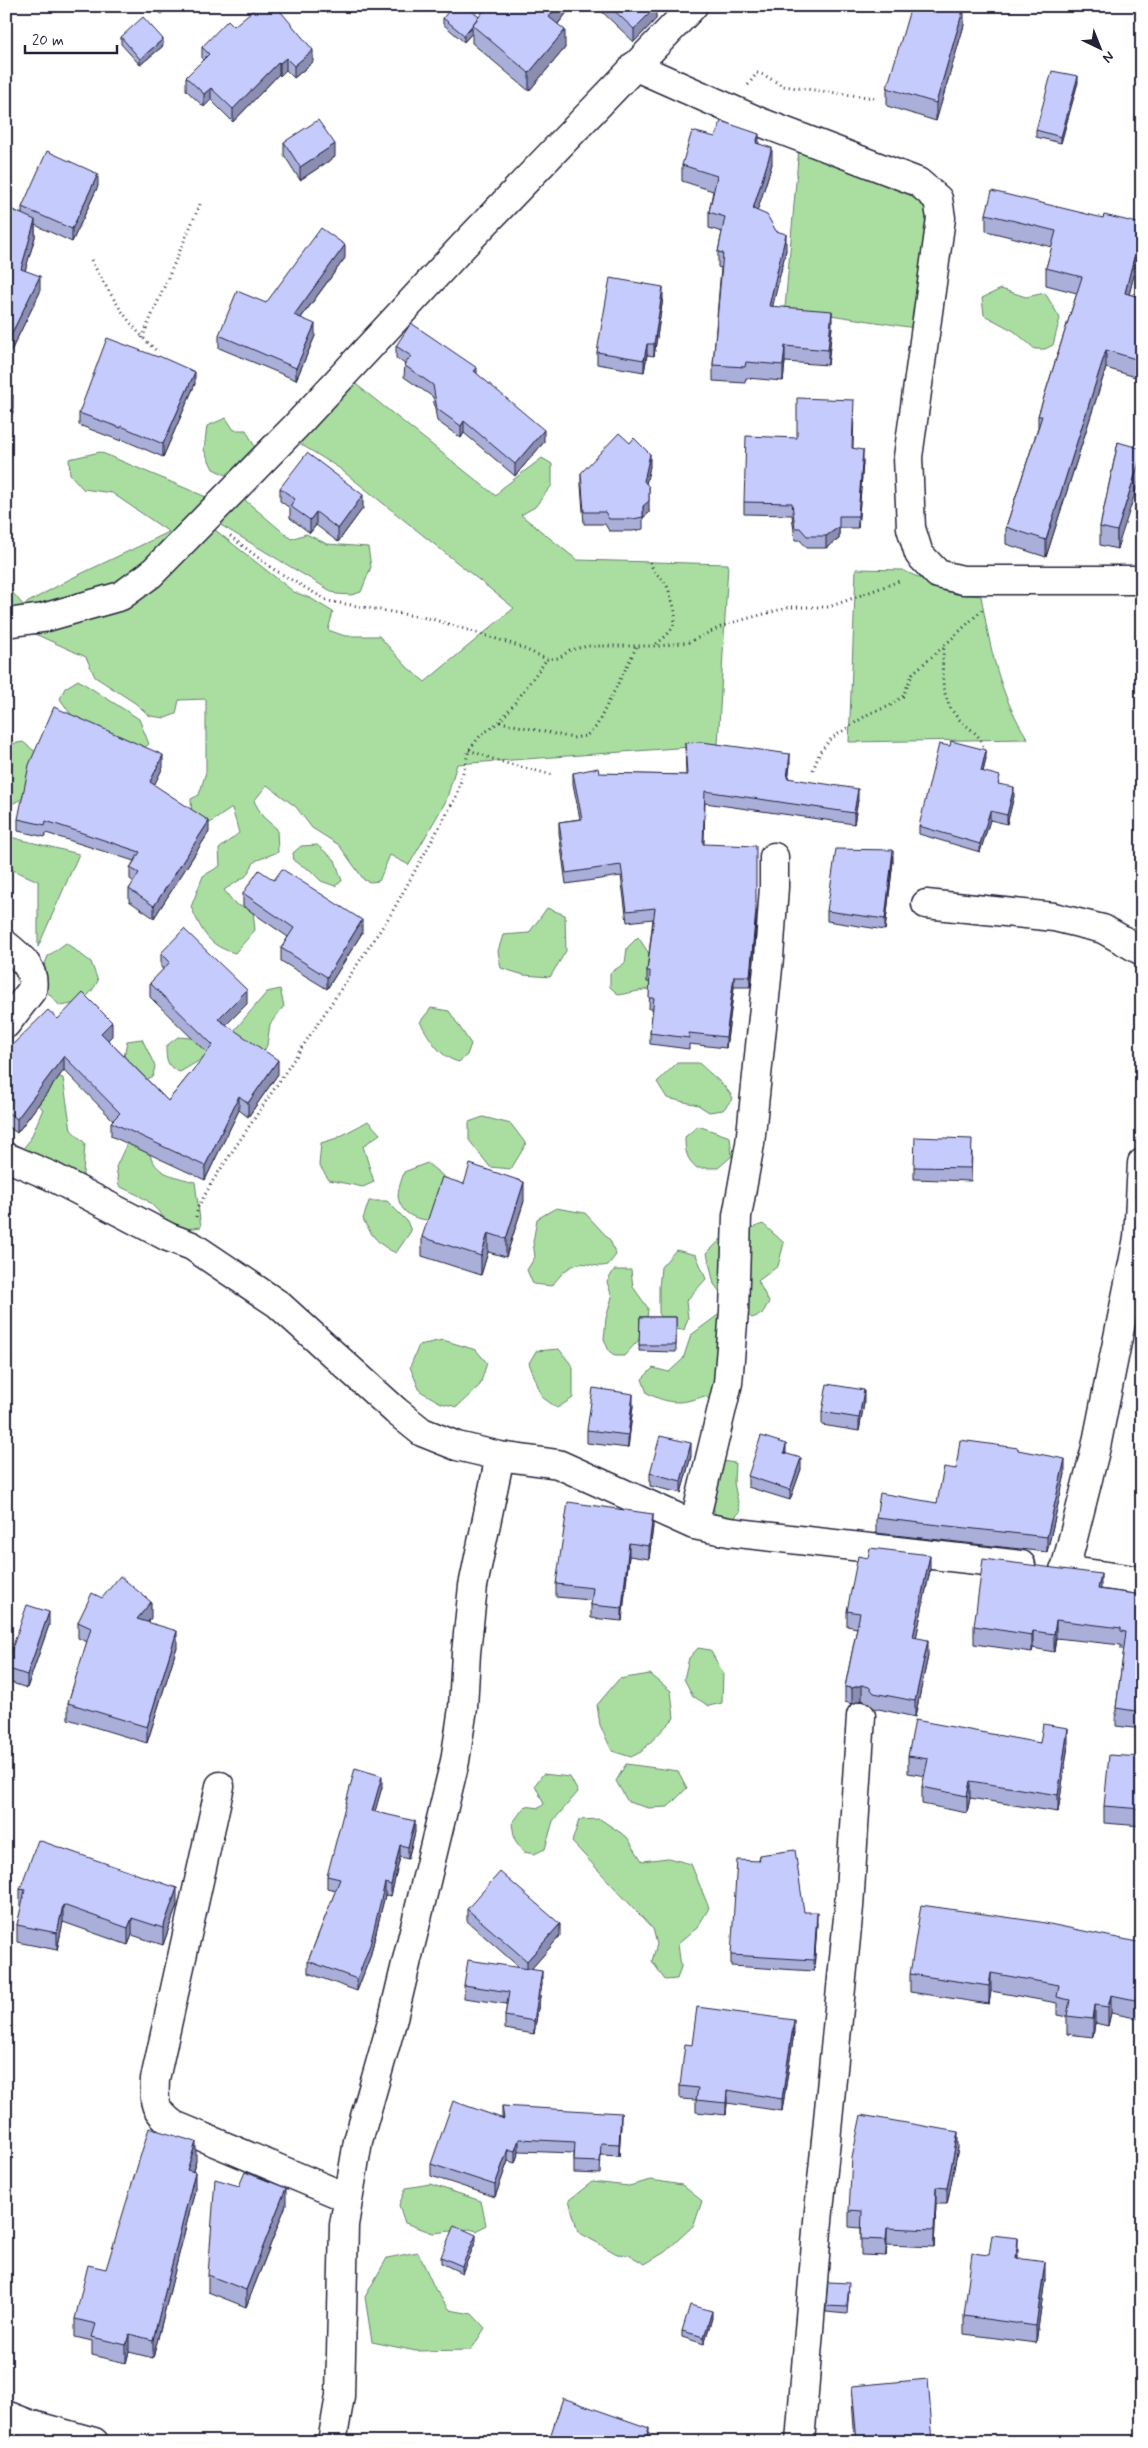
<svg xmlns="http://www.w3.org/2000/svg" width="1148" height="2448" font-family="Mynerve,sans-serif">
<rect width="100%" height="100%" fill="#fff"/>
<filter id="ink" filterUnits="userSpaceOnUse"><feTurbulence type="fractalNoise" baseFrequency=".02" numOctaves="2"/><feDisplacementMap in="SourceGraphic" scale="10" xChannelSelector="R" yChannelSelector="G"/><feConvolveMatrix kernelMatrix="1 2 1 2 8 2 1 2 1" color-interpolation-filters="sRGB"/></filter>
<g filter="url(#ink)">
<path fill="#aadea0" stroke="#66806e" d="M799,147L924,198L931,212L915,328L785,308Z
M1001,289L1026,297L1045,293L1060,318L1053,345L1045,349H1035L1014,331L984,315L982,298Z
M352,381L496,496L501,489L542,458L552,464V485L535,507L521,515L577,560L728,564L718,745L457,764L446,801L409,865L390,855L379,881L370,882L364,880L339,845L312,828L296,807L267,785L254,801L263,817L277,829L278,852L255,861L246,876L224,890L235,904L253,911L255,930L235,953C208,946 202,931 191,907L203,876L220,866L219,849L239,833L232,808L204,827L192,820L191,799L199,795L206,772V699L179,700L176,714L165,718L150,716L135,703L95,677L86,657L24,629L102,609L210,526L294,592L310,598L333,612L328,630L345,636H379L408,668L425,682L514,608L339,468L294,440Z
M226,418L234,430H246L256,449L243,468L226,475L213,469L204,450L207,426Z
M100,452L211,499L118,588L6,615L8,587L23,605L70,579L169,532L112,493L83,489L70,474L69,459Z
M239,495L291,539L306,534L327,544L368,547L371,567L361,592L351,595L336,594L214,521Z
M856,569L902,570L956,594L981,596C990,647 999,695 1028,739L849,742Z
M78,680L139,719L149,744L141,750L72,716L60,699L65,688Z
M23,742L51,764L35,792L6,807V745Z
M6,836L79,854L38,947V881L6,867Z
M317,845L335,860L342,881L335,886L321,881L310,870L294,861L293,853L301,846Z
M547,908L565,915L566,951L550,977L524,975L501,968L498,951L503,935L529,933Z
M638,937L658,967L648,989L619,995L610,987V973L625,963L627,948Z
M66,943L91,962L98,981C87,1000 81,1003 60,1006L38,982L48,956Z
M280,989L284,1006L270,1024L267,1045L262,1056L233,1032L267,992Z
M431,1008L449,1011L471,1044L467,1055L459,1062C439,1057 430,1039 420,1022Z
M178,1037L203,1039L212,1053L180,1072C167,1068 166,1059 166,1046Z
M142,1039L155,1066L153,1076L145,1080L124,1057L127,1041Z
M677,1063H699C711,1075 724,1083 733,1098L723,1110L709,1112L698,1105L667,1098L657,1082Z
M33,1070L63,1078L71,1130L85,1143L83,1174L85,1185L21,1151L30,1140L43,1109L8,1080Z
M483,1117L511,1124L526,1144L511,1169L490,1167L469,1140V1122Z
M368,1121L380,1134L363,1146L374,1182L363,1187L329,1180L319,1165L321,1143L337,1138Z
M698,1126L730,1137L732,1156L718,1168H697C686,1159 685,1150 685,1137Z
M143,1135C155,1173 157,1172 195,1182L201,1227C165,1233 173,1224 150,1203C142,1196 129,1191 119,1186L116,1167L128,1141Z
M427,1163L447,1179L439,1220C422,1221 401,1218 398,1196C398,1189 402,1179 404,1172Z
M369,1201H387L407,1221L411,1231L396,1253C378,1245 371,1235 363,1219Z
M556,1208L585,1213L610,1240L616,1255L608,1265C600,1267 596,1266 588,1264C571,1261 561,1274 552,1286L533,1284L527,1270L535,1257L533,1242L537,1219Z
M763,1224L784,1243L778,1266L758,1281L769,1302L762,1314L752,1318L723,1296L714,1284L707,1253L721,1239Z
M676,1250L696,1255L706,1279L686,1301L688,1318L684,1330L669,1329L659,1313V1288L661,1267Z
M614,1270H631L633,1287L648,1308L646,1332L624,1356H615L609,1351L604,1339L606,1318L612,1297L607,1282Z
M718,1315L742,1320L739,1351L744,1364L730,1395L712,1401L705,1396C681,1404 670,1405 647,1393L642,1379L653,1368L669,1372L683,1359L691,1335Z
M443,1340L476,1350L487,1363L480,1385L457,1407L441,1403L420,1391L410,1367L419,1345Z
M559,1349L573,1367V1398L557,1408L542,1397L529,1363L536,1351Z
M722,1461L735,1463L734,1483L740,1512L732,1520H723L714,1513L713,1494Z
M698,1648L710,1650L723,1673L722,1703L709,1706L693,1696L684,1679L689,1658Z
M650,1674L671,1691L674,1718L641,1752L631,1757L612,1751L600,1725L597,1705L619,1679Z
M626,1764L678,1771L687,1788L668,1807L649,1808L628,1802L616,1781Z
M543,1774L570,1777L578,1792L553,1821L545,1849L534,1854L524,1852L515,1840L512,1824L525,1806L539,1808L544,1804L535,1785Z
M600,1819L627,1837L642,1861L668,1858L691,1864L709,1908L697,1928L678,1944L681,1967L677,1979L665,1980L652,1961L657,1944L653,1929L572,1842L579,1820Z
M651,2180L682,2185L702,2201L694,2225L665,2252L645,2264L629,2255L617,2254L578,2232L569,2200L592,2182L629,2186Z
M430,2184L481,2201L486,2225L477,2231L469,2229L433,2233L405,2223L399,2205L406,2188Z
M418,2252L435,2289L450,2310L472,2314L485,2328L471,2350L416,2351L372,2342L365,2297L387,2258Z"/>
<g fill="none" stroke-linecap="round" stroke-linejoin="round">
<g stroke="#22223b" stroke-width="31">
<path id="minor" d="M634,66L760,122L918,182L938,199L941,218L908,457L911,528L919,554L938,574L963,580H1142
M6,623L43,618L121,596L151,574L295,427L464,245L693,6
M926,904L1054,917L1103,929L1142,951
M6,945C21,957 36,969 32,990L6,1024
M6,1157L51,1176L168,1237L192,1246L278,1304L396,1411L422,1432L457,1446L500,1456L558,1464L694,1525L729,1532L1021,1565
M694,1525L728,1383L734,1311L737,1216L750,1144L769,958L774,887V857
M1064,1570L1142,1581
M1065,1570L1096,1447L1138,1238L1142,1163
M220,1786L155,2079C154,2104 153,2109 174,2125L348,2198
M6,2415L29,2424L94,2442
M332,2442L340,2396L344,2225L358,2141L392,2022L455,1761L463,1708L466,1653L473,1586L500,1456
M800,2442L817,2231L849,1907L861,1716"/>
</g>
<path stroke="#22223b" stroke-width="3" stroke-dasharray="1 4" stroke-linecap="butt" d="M748,85L757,73L764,75L783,86L875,98
M91,260C110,294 128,326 158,352
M142,338L201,202
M230,536L273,569L328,601L432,619L513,644L547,659L559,658L570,650L588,646H659L689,642L727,624L790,607H829L902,580
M650,562C655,576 658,573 666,584C668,587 670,594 671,598C680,621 674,631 655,645
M982,610L944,646C941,674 940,703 963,723C973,731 981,736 984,749
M500,722L573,738L586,736L596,727L637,646
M469,750L498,761L553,775
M813,770L820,752L832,738L870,713L890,706L903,696L913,673L943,647
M196,1217L198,1207L214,1179L391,914L457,795L469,750L480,736L500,721L511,708L547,659"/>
<use href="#minor" stroke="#fff" stroke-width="28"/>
</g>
<path fill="#aaafda" stroke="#22223b" d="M154,6H170L161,14Z
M488,6H572L558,24L565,48L529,91L472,43V33L464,42L443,24V18L479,17Z
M598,6H655L656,19L634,42L598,8Z
M964,25L936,121L887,106V88Z
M234,26L313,62L294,78L286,70L280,76L279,74L233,122L211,100L204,107L186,90V77L203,60L202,59V47Z
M121,37L163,46L140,65L121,44Z
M1078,82L1061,143L1036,137V130Z
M715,137L759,144L772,164L757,211L786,250L772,307L832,327L828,365L785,362L783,381L746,378L745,383L713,381V365L721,268L718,267V252L722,232L709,228V212L713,191L682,181V165Z
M284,142L335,157L300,180L284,155Z
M98,186L72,242L35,225V237L25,270L40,292L6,361V207L22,214V207Z
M986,214L1103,218L1142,224V276L1134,275L1129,294L1142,298V379L1106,368L1046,557L1006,544V527L1038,428V416L1077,293L1046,285V268L1052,247L986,231Z
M345,258L301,318L315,336L296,380L219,348V335L266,303Z
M663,298L654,356L647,355L644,372L597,364V352Z
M396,346L477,374L544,442L515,476L464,433L461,438L437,421L433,397L404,377L405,364L396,358Z
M195,384L163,457L121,439V441L79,425V413Z
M854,412L853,448L863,462L858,528H839V539L826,548H807L800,540H795L792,515L744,514V502L797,438Z
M1118,442L1117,549L1100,545V527Z
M650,466L646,484L649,513L643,517V529L633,531H609L605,524H584L581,485V473Z
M280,488L363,508L338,542L316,525L310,533L290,518V508L280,501Z
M685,743L790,765L788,778L858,800L854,824L705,803L704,844L756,922L750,987H734L726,1048L689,1044V1049L650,1044V1033L653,1009H649L650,982H647V971L653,919L627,922L621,876L566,884L559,833V822L580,819L573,784V773L686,775Z
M986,759L983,772L1014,796L1007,824L990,820L980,852L919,834V826Z
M163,767L154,785L209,832L154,918L129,901V889L134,882L130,879V868L134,861L46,833L45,837L18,831V819Z
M893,861L885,930L827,921V911Z
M243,893L362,933L327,989L281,961V948L288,937L243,906Z
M161,953L247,1004L226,1025L278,1074L248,1117L239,1110L205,1180L111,1136V1122L113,1120L64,1070L17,1133L6,1125V1051L58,1019L112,1036L108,1040L168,1101L207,1053L150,997V983L163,970L161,967Z
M972,1152L971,1181L914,1179V1167Z
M464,1184L524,1201L506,1257L488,1252L481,1275L422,1256V1237Z
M640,1317H676V1352L639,1351Z
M864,1403L859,1431L822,1425V1412Z
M633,1406L628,1448L587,1443V1430Z
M1018,1450L1065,1474L1047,1552L876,1533V1518L937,1503L956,1469Z
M786,1454L801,1469L790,1500L748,1487V1476Z
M691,1456L681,1493L650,1486V1473Z
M653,1526L649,1559L629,1556L622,1621L591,1618V1600L556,1597V1584Z
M930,1570L916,1638L928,1656L915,1717L874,1708L869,1703L862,1700L852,1704L845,1702V1687L857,1628L847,1626V1611Z
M1101,1589L1142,1595V1729L1116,1726V1708L1124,1649H1121V1645L1056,1638L1054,1652L1033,1648L1032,1652L974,1644V1626Z
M151,1618L148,1622L177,1647L147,1743L68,1719V1703L87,1642L78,1638V1622Z
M49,1625L27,1688L6,1681V1666Z
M1040,1743L1068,1745L1058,1812L970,1798L967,1813L922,1804V1787L925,1776L908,1773V1756Z
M1142,1757V1826L1104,1823V1806Z
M382,1787L375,1811L415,1832L408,1859L400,1857L391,1896L385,1895L370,1957L357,1991L308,1973V1961L336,1890L327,1888V1876Z
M759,1855L804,1912L817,1923L814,1971L731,1966V1955L759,1861Z
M20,1889L177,1905L163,1945L132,1935L128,1945L63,1922L57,1950L17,1942V1925L22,1906H20Z
M467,1909L560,1936L531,1969L542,1984L534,2034L505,2029V2016L507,2004L464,1998V1985L520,1968L467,1921Z
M1142,1943L1140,2019L1111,2013L1108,2026L1095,2023L1093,2037L1067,2034V2017L1057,2015V2003L991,1991L989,2004L910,1992V1974Z
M794,2033L782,2111L727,2103L726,2115L696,2112V2100L680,2099V2086L692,2045Z
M502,2106L621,2125L619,2156L601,2155L600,2174L574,2173V2153L519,2151L515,2163L508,2161L495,2197L431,2176V2164L502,2118Z
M958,2148L947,2204H936L934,2247L887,2245L886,2256L861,2255V2228L849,2227V2210Z
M196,2161L193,2171L195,2190L153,2358L129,2352L126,2363L92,2355V2341L75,2337V2319L106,2269Z
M286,2205L246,2307L208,2292V2275Z
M476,2241L462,2273L441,2263V2257Z
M989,2255H1018V2258L1045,2279L1036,2343L964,2334V2316Z
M849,2290L847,2314L826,2312V2306Z
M712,2318L704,2344L682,2337V2331Z
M852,2386L933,2442H855L852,2400Z
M551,2434L649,2438L648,2442H551Z"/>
<path fill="#8b8eb1" stroke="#22223b" d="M161,6H170L161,14Z
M558,6H572L549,35V17Z
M656,7V19L634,42V29Z
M964,7V25L936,121V103Z
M472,27V33L464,42V35Z
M565,30V48L529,91V73Z
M163,39V46L140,65V59Z
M313,50V62L294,78V66Z
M286,58V70L280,76V63Z
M279,62V74L233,122V109Z
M1078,76V82L1061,143V137Z
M211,88V100L204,107V94Z
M759,134V150L756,143Z
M335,144V157L300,180V167Z
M772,148V164L753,225V209Z
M98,174V186L72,242V229Z
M35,220V237L21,285V269Z
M786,234V250L769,322V306Z
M345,245V258L294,327V315Z
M1134,257V275L1125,311V293Z
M40,276V292L6,361V345Z
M663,287V298L654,356V344Z
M832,311V327L828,365V350Z
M315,324V336L296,380V368Z
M647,344V355L644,372V360Z
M785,346V362L783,381V365Z
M1106,350V368L1046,557V540Z
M477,368V380L474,371Z
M195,372V384L163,457V444Z
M13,395V412L6,429V412Z
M464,421V433L461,438V426Z
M544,430V442L515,476V464Z
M863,450V462L858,528V516Z
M1142,453V472L1117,549V531Z
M650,454V466L644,493V481Z
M649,487V513L643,518V506Z
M363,495V508L338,542V529Z
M316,512V525L310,533V520Z
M839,527V539L826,548V536Z
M986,750V759L981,779V771Z
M790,754V765L787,789V778Z
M163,755V767L150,794V782Z
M1014,787V796L1007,824V815Z
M858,789V800L854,824V813Z
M990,811V820L980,852V844Z
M209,821V832L154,918V906Z
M893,850V861L885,930V919Z
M756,910V922L750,987V976Z
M362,920V933L327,989V977Z
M734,976V987L726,1048V1037Z
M247,990V1004L218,1033V1019Z
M112,1022V1036L101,1047V1033Z
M64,1056V1070L17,1133V1119Z
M278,1060V1074L248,1117V1103Z
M239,1096V1110L205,1180V1166Z
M524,1182V1201L506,1257V1239Z
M488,1233V1252L481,1275V1256Z
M864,1390V1403L859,1431V1418Z
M633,1394V1406L628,1448V1435Z
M691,1443V1456L681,1493V1481Z
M786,1444V1455L784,1453Z
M801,1458V1469L790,1500V1490Z
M1065,1459V1474L1047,1552V1537Z
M653,1514V1526L649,1559V1546Z
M629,1543V1556L622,1621V1608Z
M930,1555V1570L913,1653V1637Z
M1101,1574V1591L1098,1589Z
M151,1602V1618L137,1635V1619Z
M49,1612V1625L27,1688V1675Z
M1056,1620V1638L1054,1652V1634Z
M177,1631V1647L147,1743V1727Z
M1033,1631V1648L1032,1652V1635Z
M928,1640V1656L915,1717V1701Z
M862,1685V1700L852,1704V1688Z
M1068,1728V1745L1058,1812V1795Z
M382,1776V1787L372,1822V1811Z
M970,1781V1798L967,1813V1796Z
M415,1821V1832L408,1859V1847Z
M400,1845V1857L391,1896V1885Z
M385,1883V1895L370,1957L357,1991V1979Z
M177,1888V1905L163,1945V1928Z
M63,1905V1922L57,1950V1933Z
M817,1912V1923L814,1971V1960Z
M132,1918V1935L128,1945V1928Z
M560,1924V1936L527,1974V1961Z
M542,1971V1984L534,2034V2021Z
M991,1973V1991L989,2004V1986Z
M1111,1995V2013L1108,2026V2007Z
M1142,1995V2013L1140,2019V2001Z
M1095,2005V2023L1093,2037V2019Z
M794,2020V2033L782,2111V2099Z
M727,2090V2103L726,2115V2103Z
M621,2113V2125L619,2156V2144Z
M958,2132V2148L947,2204V2188Z
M519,2139V2151L515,2163V2151Z
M196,2142V2161L187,2188V2170Z
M508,2149V2161L495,2197V2185Z
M195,2172V2190L153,2358V2340Z
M936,2187V2204L934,2247V2230Z
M286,2188V2205L246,2307V2290Z
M887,2228V2245L886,2256V2240Z
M476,2235V2241L462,2273V2266Z
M1018,2238V2255L1016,2276V2258Z
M1045,2262V2279L1036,2343V2326Z
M712,2311V2318L704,2344V2337Z
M129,2334V2352L126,2363V2345Z
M649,2428V2438L648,2442H645Z"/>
<path fill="#c6cbfd" stroke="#22223b" d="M258,6H276L313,50L294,66L286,58L280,63L279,62L233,109L211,88L204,94L186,77L209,54L202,47L228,20L234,26Z
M453,6H467L479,17L464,35L443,18Z
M488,6H558L549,17L565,30L529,73L472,25Z
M609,6H655L656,7L634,29Z
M911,6H961L964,7L936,103L887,88Z
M143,17L163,39L140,59L121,37Z
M1052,71L1078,76L1061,137L1036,130Z
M318,120L335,144L300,167L284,142Z
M721,121L759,134L756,143L772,148L753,209L767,215L776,231L786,234L769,306L832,311L828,350L785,346L783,365L746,362L745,367L713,365L723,253L718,252L725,217L709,212L717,176L682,165L692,131L715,137Z
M47,151L98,174L72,229L22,207Z
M992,191L1103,218L1104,215L1142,224V259L1134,257L1125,293L1142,298V361L1106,350L1046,540L1006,527L1042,416H1038L1082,277L1046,268L1056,231L986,214Z
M6,207L35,220L21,269L40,276L6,345Z
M321,228L345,245L294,315L315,324L296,368L219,335L237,291L266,303Z
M610,278L663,287L654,344H647L644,360L597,352Z
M411,323L477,368L474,371L544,430L515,464L464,421L461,426L437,409L433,385L404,365L411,356L396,346Z
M107,338L158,357L159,356L195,372L163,444L121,426V428L79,413Z
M6,393L13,395L6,412Z
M797,398L854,400L852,448L863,450L858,516H839V527L826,536H807L800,528H795L792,503L744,502L746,436L797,438Z
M619,433L630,443L634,438L650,454L644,481L649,487V501L643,506V517L633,519H609L605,512H584L581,473Z
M1118,442L1142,449V453L1117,531L1100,527Z
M307,453L363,495L338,529L316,512L310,520L290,506L295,499L280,488Z
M54,707L163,755L150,782L209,821L154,906L129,889L139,873L130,868L140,852L46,821L45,825L18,819L29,765Z
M951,741L986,750L981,771L1000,776L998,784L1014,787L1007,815L990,811L980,844L919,826L939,744L950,746Z
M702,742L790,754L787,778L858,789L854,813L705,791L703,844L756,846V910L750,976H734L726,1037L689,1033V1038L650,1033L654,998H649L650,971H647L655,908L627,911L621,865L566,873L559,822L582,819L573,773L598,768L599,773L687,775L685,743Z
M836,849L893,850L885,919L827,911Z
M282,869L362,920L327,977L281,948L294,928L243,893L259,870L274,880Z
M184,929L247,990L218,1019L278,1060L248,1103L239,1096L205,1166L111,1122L120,1113L64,1056L17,1119L6,1111V1051L48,1010L58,1019L83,993L112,1022L101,1033L168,1101L213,1045L150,983L170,962L161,953Z
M915,1137L972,1139L971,1168L914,1167Z
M470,1164L524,1182L506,1239L488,1233L481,1256L422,1237L442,1177L464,1184Z
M640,1317H676V1345H639Z
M827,1384L864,1390L859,1418L822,1412Z
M593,1388L633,1394L628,1435L587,1430Z
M660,1436L691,1443L681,1481L650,1473Z
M761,1436L786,1444L784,1453L801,1458L790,1490L748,1476Z
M960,1440L1018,1448V1450L1065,1459L1047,1537L876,1518L880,1493L937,1503L944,1467L956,1469Z
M568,1502L653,1514L649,1546L629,1543L622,1608L591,1605L593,1588L556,1584Z
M870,1548L930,1555L913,1637L928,1640L915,1701L874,1693L869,1687L862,1685L852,1688L845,1687L860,1613L847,1611L858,1556L868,1558Z
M983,1559L1101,1574L1098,1589L1142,1595V1712L1116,1708L1126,1632L1121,1631V1628L1056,1620L1054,1634L1033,1631L1032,1635L974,1626Z
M120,1576L151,1602L137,1619L177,1631L147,1727L68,1703L91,1628L78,1622L92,1593L102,1598Z
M27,1605L49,1612L27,1675L6,1668V1666Z
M915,1720L1040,1743L1043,1724L1068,1728L1058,1795L970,1781L967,1796L922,1787L928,1759L908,1756Z
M1109,1755L1142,1757V1809L1104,1806Z
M355,1768L382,1776L372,1811L415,1821L408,1847L400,1845L391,1885L385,1883L370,1945L357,1979L308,1961L340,1879L327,1876Z
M38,1840L177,1888L163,1928L132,1918L128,1928L63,1905L57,1933L17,1925L25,1890L20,1889Z
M795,1850L804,1912H817L814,1960L731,1955L737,1860L760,1861L759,1855Z
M500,1872L560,1924L527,1961L467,1909Z
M921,1905L1040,1922L1142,1943V1995L1140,2001L1111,1995L1108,2007L1095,2005L1093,2019L1067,2016L1070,2000L1057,1997L1059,1985L991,1973L989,1986L910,1974Z
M468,1960L542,1971L534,2021L505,2016L509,1992L464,1985Z
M697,2007L794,2020L782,2099L727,2090L726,2103L696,2100L698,2088L680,2086L685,2044L692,2045Z
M453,2101L504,2119L502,2106L621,2113L619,2144L601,2143L600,2162L574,2161L575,2142L519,2139L515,2151L508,2149L495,2185L431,2164Z
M861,2115L958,2132L947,2188L936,2187L934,2230L887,2228L886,2240L861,2239L862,2211L849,2210L852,2158Z
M149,2128L196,2142L187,2170L195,2172L153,2340L129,2334L126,2345L92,2337L96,2324L75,2319L88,2265L106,2269Z
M245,2172L286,2188L246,2290L208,2275L215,2179L239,2186Z
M454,2225L476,2235L462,2266L441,2257Z
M992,2235L1018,2238L1016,2258L1045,2262L1036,2326L964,2316L972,2253L989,2255Z
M828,2282L849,2283L847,2307L826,2306Z
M690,2305L712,2311L704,2337L682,2331Z
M928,2379L933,2442H888V2439L857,2442L852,2386Z
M563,2398L649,2428L645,2442H574L551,2434Z"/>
</g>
<rect width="1148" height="2448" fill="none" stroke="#fff" stroke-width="25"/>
<rect x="12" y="12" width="1123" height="2423" fill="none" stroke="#22223b" stroke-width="2" filter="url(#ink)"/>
<g transform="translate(1100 48) rotate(137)" stroke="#ffffff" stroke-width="4" paint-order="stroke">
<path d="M0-4L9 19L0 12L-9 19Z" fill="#22223b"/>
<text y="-8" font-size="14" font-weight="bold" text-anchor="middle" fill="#22223b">N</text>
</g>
<path d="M25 45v8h92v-8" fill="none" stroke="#22223b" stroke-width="2.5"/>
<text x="32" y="45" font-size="15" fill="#22223b" stroke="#ffffff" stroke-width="4" paint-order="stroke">20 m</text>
</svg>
